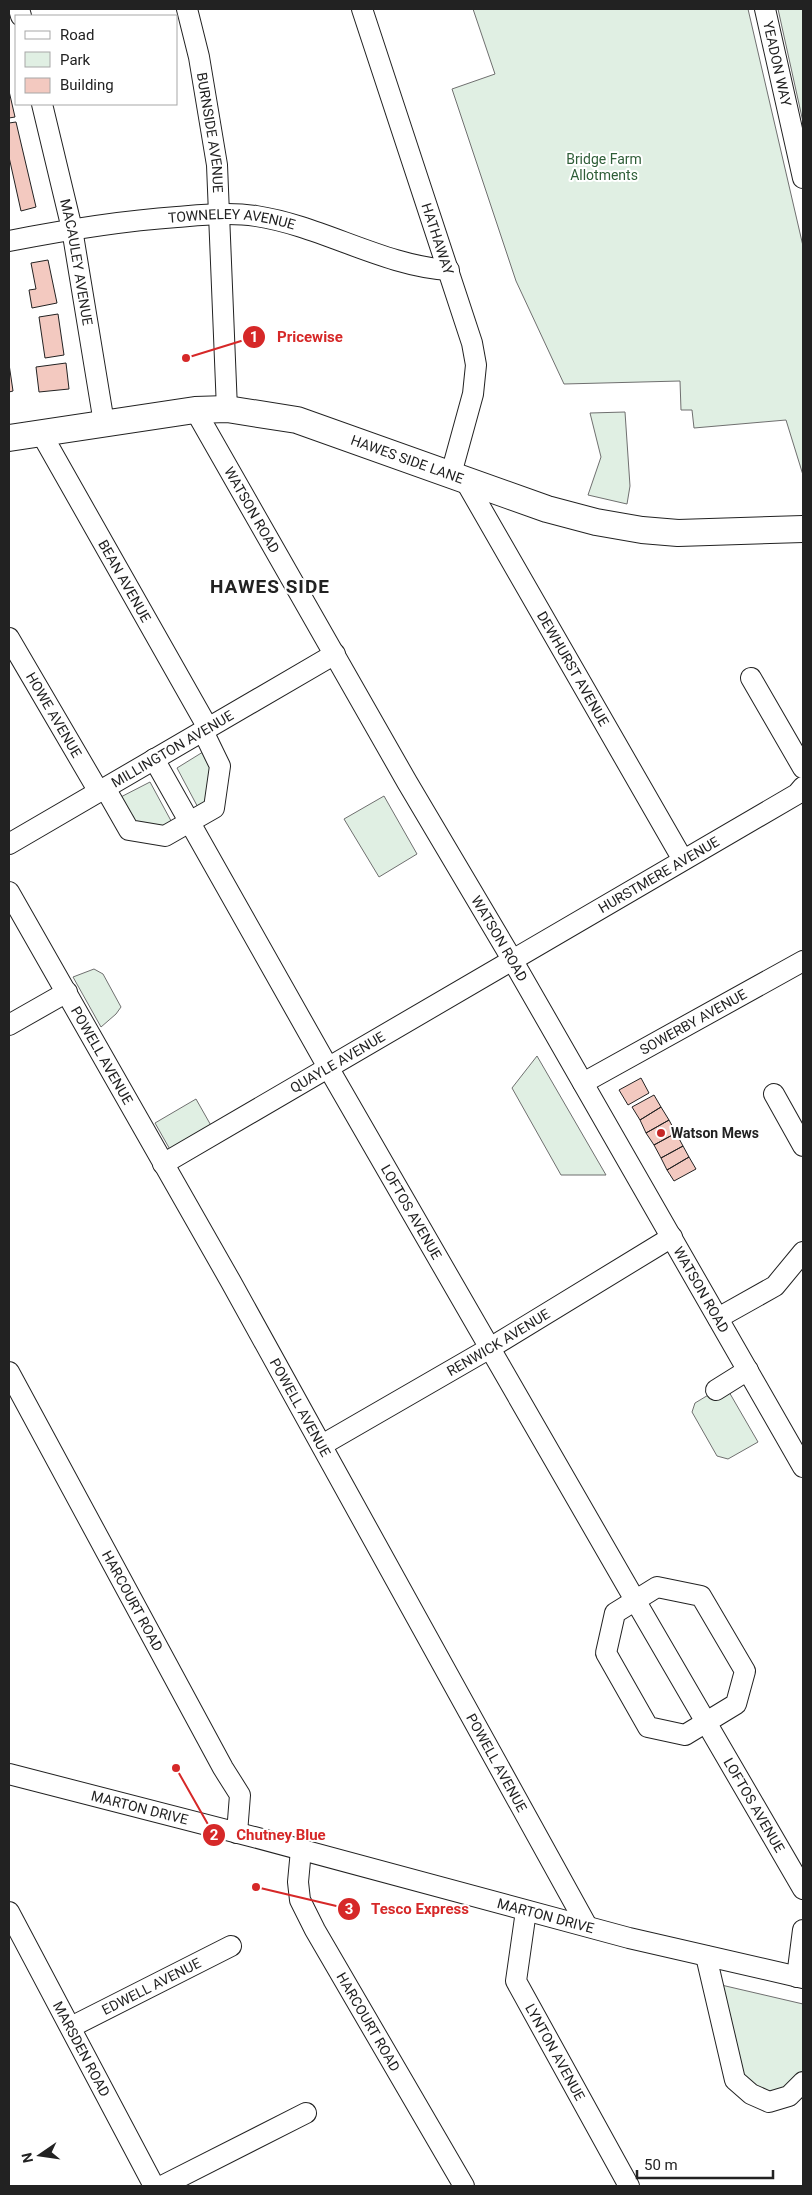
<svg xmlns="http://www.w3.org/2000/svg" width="812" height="2195" font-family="Roboto,sans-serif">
<rect width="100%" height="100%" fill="#fff"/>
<path fill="#e0efe3" stroke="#6f6f6f" d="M473,9H748L803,246V475L786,420L694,428L692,410H681L680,381L564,384L516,281L452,89L495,74Z
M778,9H803V122Z
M625,412L630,486L627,504L588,495L601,457L590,413Z
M211,747L220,766L202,815L177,768Z
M150,782L176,830H129L113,801Z
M384,796L417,854L379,877L344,819Z
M94,969L103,974L121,1007L116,1014L101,1027L73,977Z
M537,1056L606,1175H561L512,1088Z
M196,1099L213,1129L172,1153L155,1123Z
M725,1385L758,1442L728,1459L717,1456L692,1412L695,1403Z
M717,1984L803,2004V2074L784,2097L735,2080Z"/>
<path fill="#f3c9c0" stroke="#222" d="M9,91L15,117L9,118Z
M16,122L36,207L21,211L9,157V123Z
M48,260L57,303L32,308L29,290L36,289L31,263Z
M58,314L64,355L45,358L39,317Z
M66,363L69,389L39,392L36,367Z
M9,364L13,391L9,392Z
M641,1078L649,1093L628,1105L619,1090Z
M654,1095L661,1107L640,1120L632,1107Z
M661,1107L669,1120L646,1133L640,1120Z
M669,1120L676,1133L654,1145L646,1133Z
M676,1133L683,1146L661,1158L654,1145Z
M683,1146L689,1157L667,1170L661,1158Z
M689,1157L696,1169L674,1181L667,1170Z"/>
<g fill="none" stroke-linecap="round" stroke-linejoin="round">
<g stroke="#222" stroke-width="22">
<g id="minor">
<path d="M19,9L21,16"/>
<path id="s1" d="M187,9L199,57L217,165L227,409"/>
<path id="s2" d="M362,9L472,343L476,365L473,394L451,474"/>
<path id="s3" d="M765,9L803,178"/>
<path id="s4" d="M42,104L72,229L104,423"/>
<path id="s5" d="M9,241C65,230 120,221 177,217C203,215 230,212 256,216C322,226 383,266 449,270"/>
<path id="s6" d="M195,410L407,782L513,961L803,1467"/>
<path id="s7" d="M41,433L208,728"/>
<path id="s8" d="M463,477L683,860"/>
<path id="s9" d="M9,638L99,792"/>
<path d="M751,678L803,768"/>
<path id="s10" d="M154,759L329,1069L635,1600L803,1889"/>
<path d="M105,788L129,830L165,836L214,808L220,766L203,731"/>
<path id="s11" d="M9,844L335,654"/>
<path id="s12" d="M9,892L231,1282L587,1926"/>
<path d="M9,1025L67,992"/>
<path id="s13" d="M583,1083L803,961"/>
<path d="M774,1094L803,1146"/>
<path id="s14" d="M163,1164L797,794L803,787"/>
<path d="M718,1318L775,1286L803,1252"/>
<path id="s15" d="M9,1372L223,1768L240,1795L237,1833"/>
<path d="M716,1390L748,1370"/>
<path id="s16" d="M322,1445L490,1348L672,1237"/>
<path d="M657,1587L701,1596L745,1671L736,1704L685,1735L648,1727L606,1653L615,1613Z"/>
<path id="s17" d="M9,1774L254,1837L629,1938L803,1978"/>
<path id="s18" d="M301,1850L298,1882L300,1900L315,1930L464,2186"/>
<path id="s19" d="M526,1911L516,1981L629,2186"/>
<path id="s20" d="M9,1912L154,2186"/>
<path d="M706,1956L735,2080L751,2094L769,2102L789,2096L803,2082"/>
<path d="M797,1977L803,1930"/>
<path id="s21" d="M71,2027L231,1946"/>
<path d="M162,2186L306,2113"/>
</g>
</g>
<g stroke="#222" stroke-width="28">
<g id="major">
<path id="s22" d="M9,438L195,410L227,409L297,420L547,509L596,522L642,530L678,533L803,529"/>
</g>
</g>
<use href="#minor" stroke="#fff" stroke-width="20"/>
<use href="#major" stroke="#fff" stroke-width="26"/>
</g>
<circle fill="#c62828" stroke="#fff" stroke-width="2" cx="661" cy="1133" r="5"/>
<g text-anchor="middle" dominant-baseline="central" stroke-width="4" stroke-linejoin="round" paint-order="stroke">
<g font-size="14" fill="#222" stroke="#fff">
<text stroke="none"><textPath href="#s3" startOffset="56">YEADON WAY</textPath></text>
<text stroke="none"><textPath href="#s1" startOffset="126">BURNSIDE AVENUE</textPath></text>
<text stroke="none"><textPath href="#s5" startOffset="225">TOWNELEY AVENUE</textPath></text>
<text stroke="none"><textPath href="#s2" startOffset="242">HATHAWAY</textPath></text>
<text stroke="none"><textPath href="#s4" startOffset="162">MACAULEY AVENUE</textPath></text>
<text stroke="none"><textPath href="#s22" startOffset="408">HAWES SIDE LANE</textPath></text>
<text stroke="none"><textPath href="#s6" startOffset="115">WATSON ROAD</textPath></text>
<text stroke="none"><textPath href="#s7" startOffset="170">BEAN AVENUE</textPath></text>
<text stroke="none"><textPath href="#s8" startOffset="221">DEWHURST AVENUE</textPath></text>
<text stroke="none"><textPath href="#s9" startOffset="89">HOWE AVENUE</textPath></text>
<text stroke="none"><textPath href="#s11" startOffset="189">MILLINGTON AVENUE</textPath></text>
<text stroke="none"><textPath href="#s14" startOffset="574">HURSTMERE AVENUE</textPath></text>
<text stroke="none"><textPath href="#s6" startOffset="610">WATSON ROAD</textPath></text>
<text stroke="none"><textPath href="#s13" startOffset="126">SOWERBY AVENUE</textPath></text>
<text stroke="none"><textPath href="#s12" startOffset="188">POWELL AVENUE</textPath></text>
<text stroke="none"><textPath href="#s14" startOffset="202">QUAYLE AVENUE</textPath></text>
<text stroke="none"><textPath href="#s10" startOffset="521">LOFTOS AVENUE</textPath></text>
<text stroke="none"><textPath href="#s6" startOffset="1015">WATSON ROAD</textPath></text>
<text stroke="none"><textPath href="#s16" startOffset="204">RENWICK AVENUE</textPath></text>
<text stroke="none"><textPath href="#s12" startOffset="592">POWELL AVENUE</textPath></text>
<text stroke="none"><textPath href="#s15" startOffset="260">HARCOURT ROAD</textPath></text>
<text stroke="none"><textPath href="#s12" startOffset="998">POWELL AVENUE</textPath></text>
<text stroke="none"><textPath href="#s10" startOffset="1206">LOFTOS AVENUE</textPath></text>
<text stroke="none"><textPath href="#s17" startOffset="135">MARTON DRIVE</textPath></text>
<text stroke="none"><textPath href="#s17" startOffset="555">MARTON DRIVE</textPath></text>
<text stroke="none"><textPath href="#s21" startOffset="90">EDWELL AVENUE</textPath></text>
<text stroke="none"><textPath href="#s18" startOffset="190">HARCOURT ROAD</textPath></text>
<text stroke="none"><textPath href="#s20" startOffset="155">MARSDEN ROAD</textPath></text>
<text stroke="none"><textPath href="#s19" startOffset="152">LYNTON AVENUE</textPath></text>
</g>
<g font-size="14" fill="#2f5e38" stroke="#fff">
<text x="604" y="159">Bridge Farm<tspan x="604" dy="16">Allotments</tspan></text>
</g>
<g font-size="14" font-weight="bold" fill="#222" stroke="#fff" text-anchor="start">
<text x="671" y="1133">Watson Mews</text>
</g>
<g font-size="19" font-weight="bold" letter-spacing="1" fill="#222" stroke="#fff">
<text x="270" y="586">HAWES SIDE</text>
</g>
</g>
<path fill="none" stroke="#d62828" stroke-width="2" d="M186 358L254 337M176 1768L214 1835M256 1887L349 1909"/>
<g fill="#d62828" stroke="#fff" stroke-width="2">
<circle cx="186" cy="358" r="5"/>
<circle cx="176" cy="1768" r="5"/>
<circle cx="256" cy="1887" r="5"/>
<circle cx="254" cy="337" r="12"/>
<circle cx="214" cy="1835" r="12"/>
<circle cx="349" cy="1909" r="12"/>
</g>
<g font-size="15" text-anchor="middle" font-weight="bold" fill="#fff">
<text x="254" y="342">1</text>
<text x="214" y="1840">2</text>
<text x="349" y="1914">3</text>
</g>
<g font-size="15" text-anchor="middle" font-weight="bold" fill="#d62828" stroke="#fff" stroke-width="4" stroke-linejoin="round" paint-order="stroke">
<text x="310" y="342">Pricewise</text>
<text x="281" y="1840">Chutney Blue</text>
<text x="420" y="1914">Tesco Express</text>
</g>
<rect width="812" height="2195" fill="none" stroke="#222222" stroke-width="20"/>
<rect x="15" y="15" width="162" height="90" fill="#ffffff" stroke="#a7a7a7"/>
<rect x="25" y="31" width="25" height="8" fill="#ffffff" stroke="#a7a7a7"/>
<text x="60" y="40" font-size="15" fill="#222222">Road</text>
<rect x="25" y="52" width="25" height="15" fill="#e0efe3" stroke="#a7a7a7"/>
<text x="60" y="65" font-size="15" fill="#222222">Park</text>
<rect x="25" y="78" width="25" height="15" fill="#f3c9c0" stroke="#a7a7a7"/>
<text x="60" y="90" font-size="15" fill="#222222">Building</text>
<g transform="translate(40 2155) rotate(257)" stroke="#ffffff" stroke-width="4" paint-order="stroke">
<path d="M0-4L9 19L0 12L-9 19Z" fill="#222222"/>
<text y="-8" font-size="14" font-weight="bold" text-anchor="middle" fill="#222222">N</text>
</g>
<path d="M637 2170v8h136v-8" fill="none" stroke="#222222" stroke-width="2.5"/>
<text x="644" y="2170" font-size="15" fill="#222222" stroke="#ffffff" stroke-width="4" paint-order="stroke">50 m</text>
</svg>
